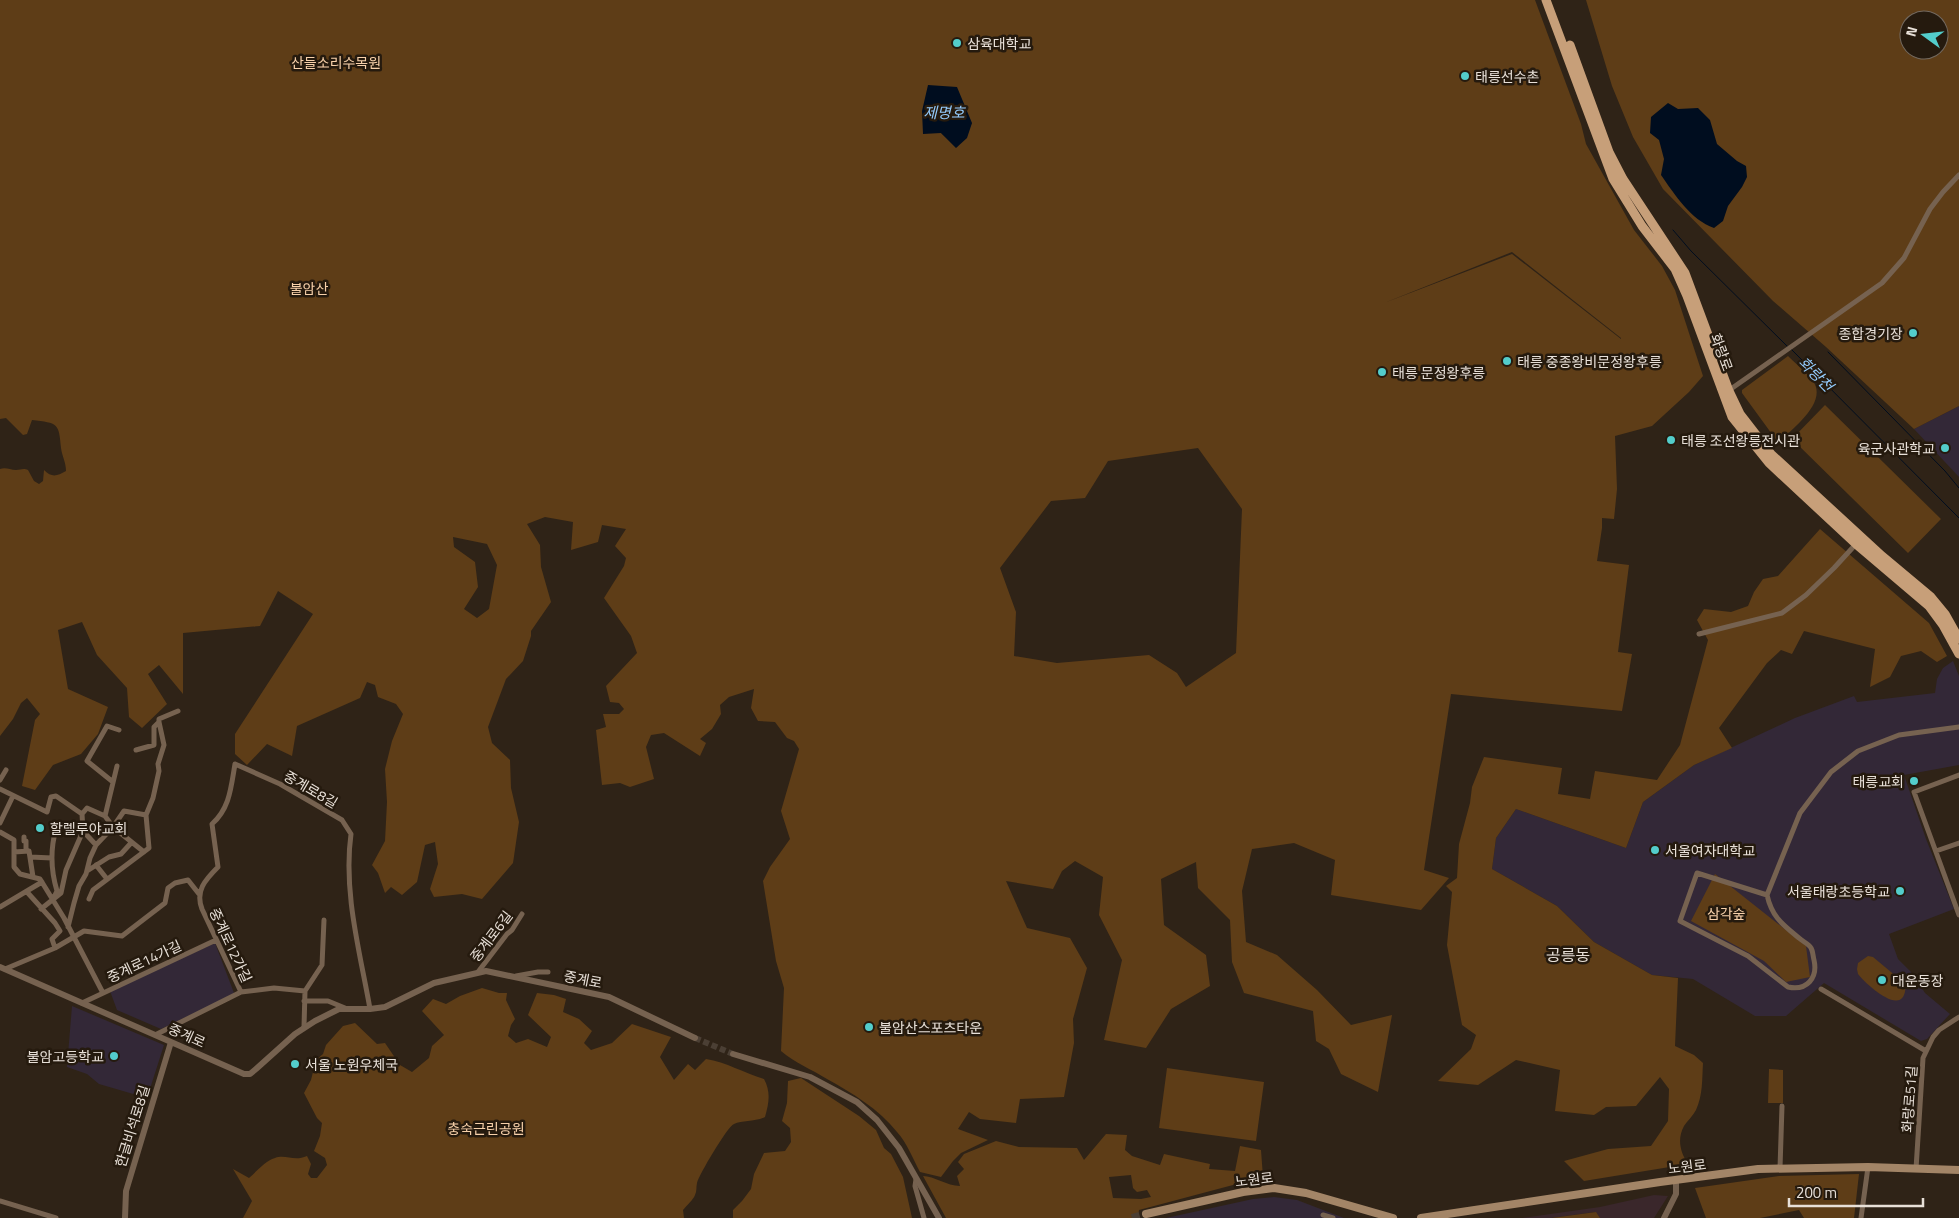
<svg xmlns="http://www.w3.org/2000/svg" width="1959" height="1218" font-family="'Titillium Web','Noto Sans KR',sans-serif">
<rect width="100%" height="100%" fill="#2f2317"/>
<path fill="#332837" d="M1959,406V477L1914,429Z
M1953,661L1959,676V765L1904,775L1926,839L1954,909L1889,934L1898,959L1912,973L1925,993L1950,1014L1927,1039L1921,1041L1824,983L1786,1016H1755L1693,979L1652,975L1594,942L1557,906L1492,869L1496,838L1516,809L1626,848L1643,802L1694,765L1795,718L1854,696L1857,702L1935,693L1937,679L1943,668Z
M215,943L234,993L211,1005L161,1029L117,1010L110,991Z
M72,1006L164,1045L147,1098L99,1084L87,1074L67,1067Z
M1274,1197L1297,1200L1344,1218H1166L1253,1199Z"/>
<path fill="#3a272b" d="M1654,1195L1668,1196L1654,1218H1600L1595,1212L1552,1218H1522L1600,1207Z"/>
<path fill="#5e3d17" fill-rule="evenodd" d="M0,0H1535L1581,124L1586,144L1634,230L1662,266L1675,290L1703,376L1689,392L1652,426L1615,436L1617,489L1614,519L1602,518V528L1597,561L1629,565L1618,652L1632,654L1622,711L1451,694L1424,870L1449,878L1421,910L1331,895L1335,860L1294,843L1252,849L1242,891L1246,942L1277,955L1317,990L1351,1025L1392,1015L1378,1092L1341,1074L1329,1049L1316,1041L1313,1011L1244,993L1232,962L1230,920L1198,888L1196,862L1161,879L1164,925L1206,955L1210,986L1171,1009L1146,1048L1104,1040L1122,960L1099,915L1103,877L1075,861L1062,871L1053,889L1006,881L1027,928L1070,938L1087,968L1073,1019L1074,1043L1064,1097L1020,1099L1016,1123L980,1119L969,1112L958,1129L988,1140L961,1153L953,1161L941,1177L920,1172C913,1159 907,1143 897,1132C879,1109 852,1093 827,1079C811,1069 795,1063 781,1051L784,988L776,961L763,881L770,867L790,839L781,811L799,749L794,741L787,738L775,722L758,721L751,708L754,689L729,697L720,705L721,714L712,729L700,739L706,743L700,756L664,733L651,735L646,747L654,779L630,787L620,783L602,785L596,730L606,727L603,714H619L624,709L619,703L610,702L606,686L637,653L631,636L604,598L624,566L626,558L615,546L626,529L602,525L598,542L571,550L573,522L545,517L527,524L540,545L541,567L551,602L531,631V636L523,661L506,679L488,727L492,743L510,760L511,788L519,822L513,863L482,899L462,894L434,897L430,889L438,864L435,842L425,845L417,882L402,895L391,887L385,893L378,873L372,865L385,841L387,802L385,769L392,741L403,714L396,704L378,697L375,685L367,682L360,698L297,726L292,756L267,744L247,765L235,754V734L313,614L278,591L260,626L183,633V694L159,665L148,674L167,704L142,728L129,717L127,688L97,655L82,622L58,630L68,689L108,707L98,734L81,754L53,765L35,790L22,786L35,720L40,714L27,698L21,703L13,719L0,736V469C6,467 10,470 16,470C21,470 23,468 28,470L34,481L39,484L43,481L44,470C52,478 57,476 66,471C66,462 62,456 61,448C59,423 58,423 32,420L27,434L23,435L6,418L0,419ZM972,123L957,147L941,133H923ZM1512,252L1621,338V339L1512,254L1384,303ZM1198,448L1242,509L1236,653L1186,687L1177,673L1149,655L1057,663L1014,656L1016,612L1000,568L1051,501L1085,498L1108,461ZM453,537L487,544L497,565L489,609L477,618L464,609L478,587L475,562L454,547Z
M1586,0H1959V406L1914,429L1826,347L1773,301L1663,189L1633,137L1612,86ZM1909,20H1939V50H1909Z
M1788,356C1796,364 1806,372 1813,381C1828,402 1793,428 1780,441H1777L1742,393V390Z
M1825,405L1941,519L1908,553L1792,439Z
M1820,529L1929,623L1947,656L1937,662L1921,651L1901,656L1890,677L1870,687L1875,649L1804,631L1792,654L1781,650L1767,663L1719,728L1732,748L1694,765L1643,802L1626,848L1516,809L1496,838L1492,869L1557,906L1594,942L1652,975L1678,978L1675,1046L1694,1055L1703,1063C1702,1079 1703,1095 1696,1110C1693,1116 1687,1121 1684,1126C1677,1139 1680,1152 1688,1164L1584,1181L1564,1161L1608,1149L1651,1146L1668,1121L1669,1089L1660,1077L1636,1106L1606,1107L1594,1115L1555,1111L1560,1070L1516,1060L1478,1085L1438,1081L1471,1049L1476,1035L1462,1025L1447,945L1452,892L1446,886L1457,878L1459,844L1470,803L1472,787L1484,757L1562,768L1558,794L1590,799L1595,771L1657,780L1680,745L1708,640L1697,620L1704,609L1731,612L1748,606L1754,592L1763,579L1778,576Z
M1715,874L1806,946L1810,977L1786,982L1764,961L1691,921Z
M1868,956L1873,957L1903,982C1906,987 1906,991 1903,997C1894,1010 1865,983 1858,974L1857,969L1858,963Z
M482,988L499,993H507L506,1000L515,1019L511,1025L508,1036L516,1043L528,1039L547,1047L551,1037L528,1015L537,993L554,995L566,999L563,1012L579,1019L592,1031L584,1043L591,1050L612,1043L632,1024L671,1037L660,1057L674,1080L688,1064L695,1070L706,1059C726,1062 744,1073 764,1079C771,1092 769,1103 765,1117C754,1122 742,1120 734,1124C727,1127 699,1175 697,1183C696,1187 697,1191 695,1195C693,1200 687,1205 683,1210L684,1218H243L252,1201L233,1169L249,1178C257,1171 265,1161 275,1158C286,1154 294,1162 307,1156L311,1164L308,1174L311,1178H317L327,1165L325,1158L314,1151L320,1136L322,1123L317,1118L304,1093L311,1080L316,1060L323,1054L326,1045L343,1026L355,1023L377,1044L385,1043L400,1065L412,1072L429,1058L432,1046L444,1035L422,1011L433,999L446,1004L460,996Z
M1167,1068L1264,1082L1256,1141L1159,1128Z
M1769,1069L1783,1070V1103H1768Z
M801,1078L859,1116L876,1130L884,1148L891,1154L903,1177L912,1218H733V1210L742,1201L751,1189L754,1174L764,1153L785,1151L791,1142L790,1128L782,1121L787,1103L788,1081Z
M1106,1134L1127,1135L1125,1150L1132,1156L1160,1165L1164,1154L1210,1164L1209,1169L1235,1171L1240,1146L1261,1150L1263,1177L1139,1210L1138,1218H946L923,1176C934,1176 947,1186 960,1186L957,1176L964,1169L958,1162L964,1154L996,1141L1019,1147L1077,1148L1084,1160ZM1131,1175L1133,1188L1137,1192L1147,1190L1151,1197L1141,1199L1113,1198L1109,1177Z
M1859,1174L1854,1218H1804L1799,1210L1760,1218H1706L1695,1188L1779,1176Z
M1596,1212L1600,1218H1552Z"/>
<path fill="#000d1f" d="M928,85L957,87L972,123L967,138L956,148L941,133L923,134L922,111Z
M1668,103L1678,109L1698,108L1710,120L1717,144L1737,161L1746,166L1747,177L1742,187L1728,206L1723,221L1714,228C1691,220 1675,195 1661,175L1664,159L1659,140L1650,133L1651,117Z"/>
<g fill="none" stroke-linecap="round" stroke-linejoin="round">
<path stroke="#000d1f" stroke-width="1" d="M1673,230L1691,251L1788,347
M1791,349L1959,518
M1828,352L1945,471L1959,488"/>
<path stroke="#4b3f34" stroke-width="6" stroke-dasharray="6 3" stroke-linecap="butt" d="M695,1038L733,1054"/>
<path stroke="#4b3f34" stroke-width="8" stroke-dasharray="8 4" stroke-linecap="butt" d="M1132,1218L1146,1214"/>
<path stroke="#766250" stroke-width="5" d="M1728,391L1882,283L1904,258L1930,209L1943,192L1959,175
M1699,634L1782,613L1806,595L1834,568L1856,544
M136,750L154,745V727L159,722V719L178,711
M1959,775L1914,792L1959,915
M0,780L6,770
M113,782L87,761L107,726L119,730
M0,789L47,812L51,797L56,796L82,814L83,831L66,870L61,893L41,909
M105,816L117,766
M0,823L13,796
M83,831L96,845
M0,832L14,840V867L20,874L40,879L64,918L103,993
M24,837V841H26V851
M1936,851L1959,843
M14,852L29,851L33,877
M144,852L113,827L124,811L146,815
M30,857L52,858
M96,865L107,879
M87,871L109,857L121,854L131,843
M27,892L55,923L60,931L52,939L55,948
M1767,895L1697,873L1680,921L1748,956L1788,987C1807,991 1818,978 1814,960C1813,957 1813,951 1811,948C1809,944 1802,941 1799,938C1782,924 1772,917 1767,895L1800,813L1831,772L1858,751L1899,735L1959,727
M54,897L57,891C51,871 50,850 56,829
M89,899L93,890L149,848L146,815L153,798L159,771L158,764L164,745L159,722
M0,907L42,882
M68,927L74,903L79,886L86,874L90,858L96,845L113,827L105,816L87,808L82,814
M5,969L55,948L84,931L122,936L165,903L168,888L175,883L188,880L199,894
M478,972L507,934L512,930L522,914
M516,976L538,972H548
M1821,989L1926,1051
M241,992L202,909C195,891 205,880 218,867L212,824C230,808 231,787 235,764L280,784L342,820L351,834C343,892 360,952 370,1009
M304,1001H328L345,1008
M82,1003L216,940
M304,1027L305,991L322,965L324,920
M155,1035L241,992L274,988L305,991
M1780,1168L1782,1106
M1916,1169L1923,1058L1933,1037L1939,1030L1959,1017
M916,1179L915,1186L924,1218
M0,1201L56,1218
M1323,1215L1333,1218
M1861,1218L1868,1167"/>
<path stroke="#766250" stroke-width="6" d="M0,967L244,1074H250L256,1069L295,1034L315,1021L339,1009H370L385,1007L434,983L486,971L609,997L695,1038
M733,1054L810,1077L857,1102L877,1120L899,1148L939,1218
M125,1218L126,1191L171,1042
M1664,1218L1676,1194V1180"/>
<path stroke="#a38567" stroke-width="8" d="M1146,1214L1243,1192L1274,1188L1306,1193L1393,1218
M1421,1218L1660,1182L1758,1169L1868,1167L1959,1170"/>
<path stroke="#c79f79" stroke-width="9" d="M1546,0L1613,179L1642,226L1675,269L1687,296L1732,417L1769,463L1856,544L1929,606L1943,625L1959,654
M1570,45L1609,152L1623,179L1685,273L1729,391L1740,414L1771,454L1882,556L1931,597L1945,614L1959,639"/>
</g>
<g fill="#53cdcb" stroke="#251a0e" stroke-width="2">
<circle cx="957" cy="43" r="5"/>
<circle cx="1465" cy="76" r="5"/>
<circle cx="1913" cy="333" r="5"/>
<circle cx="1507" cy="361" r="5"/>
<circle cx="1382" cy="372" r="5"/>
<circle cx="1671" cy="440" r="5"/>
<circle cx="1945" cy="448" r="5"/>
<circle cx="1914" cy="781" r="5"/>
<circle cx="40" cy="828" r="5"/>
<circle cx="1655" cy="850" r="5"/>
<circle cx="1900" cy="891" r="5"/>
<circle cx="1882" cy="980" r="5"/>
<circle cx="869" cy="1027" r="5"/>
<circle cx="114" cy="1056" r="5"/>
<circle cx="295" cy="1064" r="5"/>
</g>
<g text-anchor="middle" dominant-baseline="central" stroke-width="5" stroke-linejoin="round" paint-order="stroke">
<g font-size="14" fill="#e8e0d8" stroke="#251a0e" text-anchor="start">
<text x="967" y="43">삼육대학교</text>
<text x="1475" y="76">태릉선수촌</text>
<text x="1903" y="333" text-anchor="end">종합경기장</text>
<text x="1517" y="361">태릉 중종왕비문정왕후릉</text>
<text x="1392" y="372">태릉 문정왕후릉</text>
<text x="1681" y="440">태릉 조선왕릉전시관</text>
<text x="1935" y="448" text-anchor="end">육군사관학교</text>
<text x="1904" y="781" text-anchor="end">태릉교회</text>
<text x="50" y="828">할렐루야교회</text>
<text x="1665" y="850">서울여자대학교</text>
<text x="1890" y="891" text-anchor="end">서울태랑초등학교</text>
<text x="1892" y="980">대운동장</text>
<text x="879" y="1027">불암산스포츠타운</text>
<text x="104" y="1056" text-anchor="end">불암고등학교</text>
<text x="305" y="1064">서울 노원우체국</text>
</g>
<g font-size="14" fill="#f8d1aa" stroke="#251a0e">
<text x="336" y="62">산들소리수목원</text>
<text x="309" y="288">불암산</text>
<text x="1726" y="913">삼각숲</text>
<text x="486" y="1128">충숙근린공원</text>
</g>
<g font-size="14" fill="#e8e0d8" stroke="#251a0e">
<text transform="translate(1722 352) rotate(70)">화랑로</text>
<text transform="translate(311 789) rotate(30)">중계로8길</text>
<text transform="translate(491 936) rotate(-53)">중계로6길</text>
<text transform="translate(231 945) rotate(65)">중계로12가길</text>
<text transform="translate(144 961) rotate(-25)">중계로14가길</text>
<text transform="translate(583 979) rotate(11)">중계로</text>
<text transform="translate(187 1035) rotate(24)">중계로</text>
<text transform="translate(1909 1099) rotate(-86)">화랑로51길</text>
<text transform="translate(132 1126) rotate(-73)">한글비석로8길</text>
<text transform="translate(1687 1166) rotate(-7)">노원로</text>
<text transform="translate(1254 1179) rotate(-7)">노원로</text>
</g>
<g font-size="15" font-style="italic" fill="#93cafb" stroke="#251a0e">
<text x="944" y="112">제명호</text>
<text transform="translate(1816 374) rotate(45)">화랑천</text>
</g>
<g font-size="16" fill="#e8e0d8" stroke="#251a0e">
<text x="1568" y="955">공릉동</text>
</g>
</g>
<g transform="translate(1924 35) rotate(285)"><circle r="24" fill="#251a0e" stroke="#73695f"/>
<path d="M0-4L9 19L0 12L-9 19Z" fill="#53cdcb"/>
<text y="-8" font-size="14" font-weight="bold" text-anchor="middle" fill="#e8e0d8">N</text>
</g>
<path d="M1789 1198v8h134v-8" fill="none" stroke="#e8e0d8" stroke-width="2.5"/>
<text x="1796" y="1198" font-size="15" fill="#e8e0d8" stroke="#251a0e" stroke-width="4" paint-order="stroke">200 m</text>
</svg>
